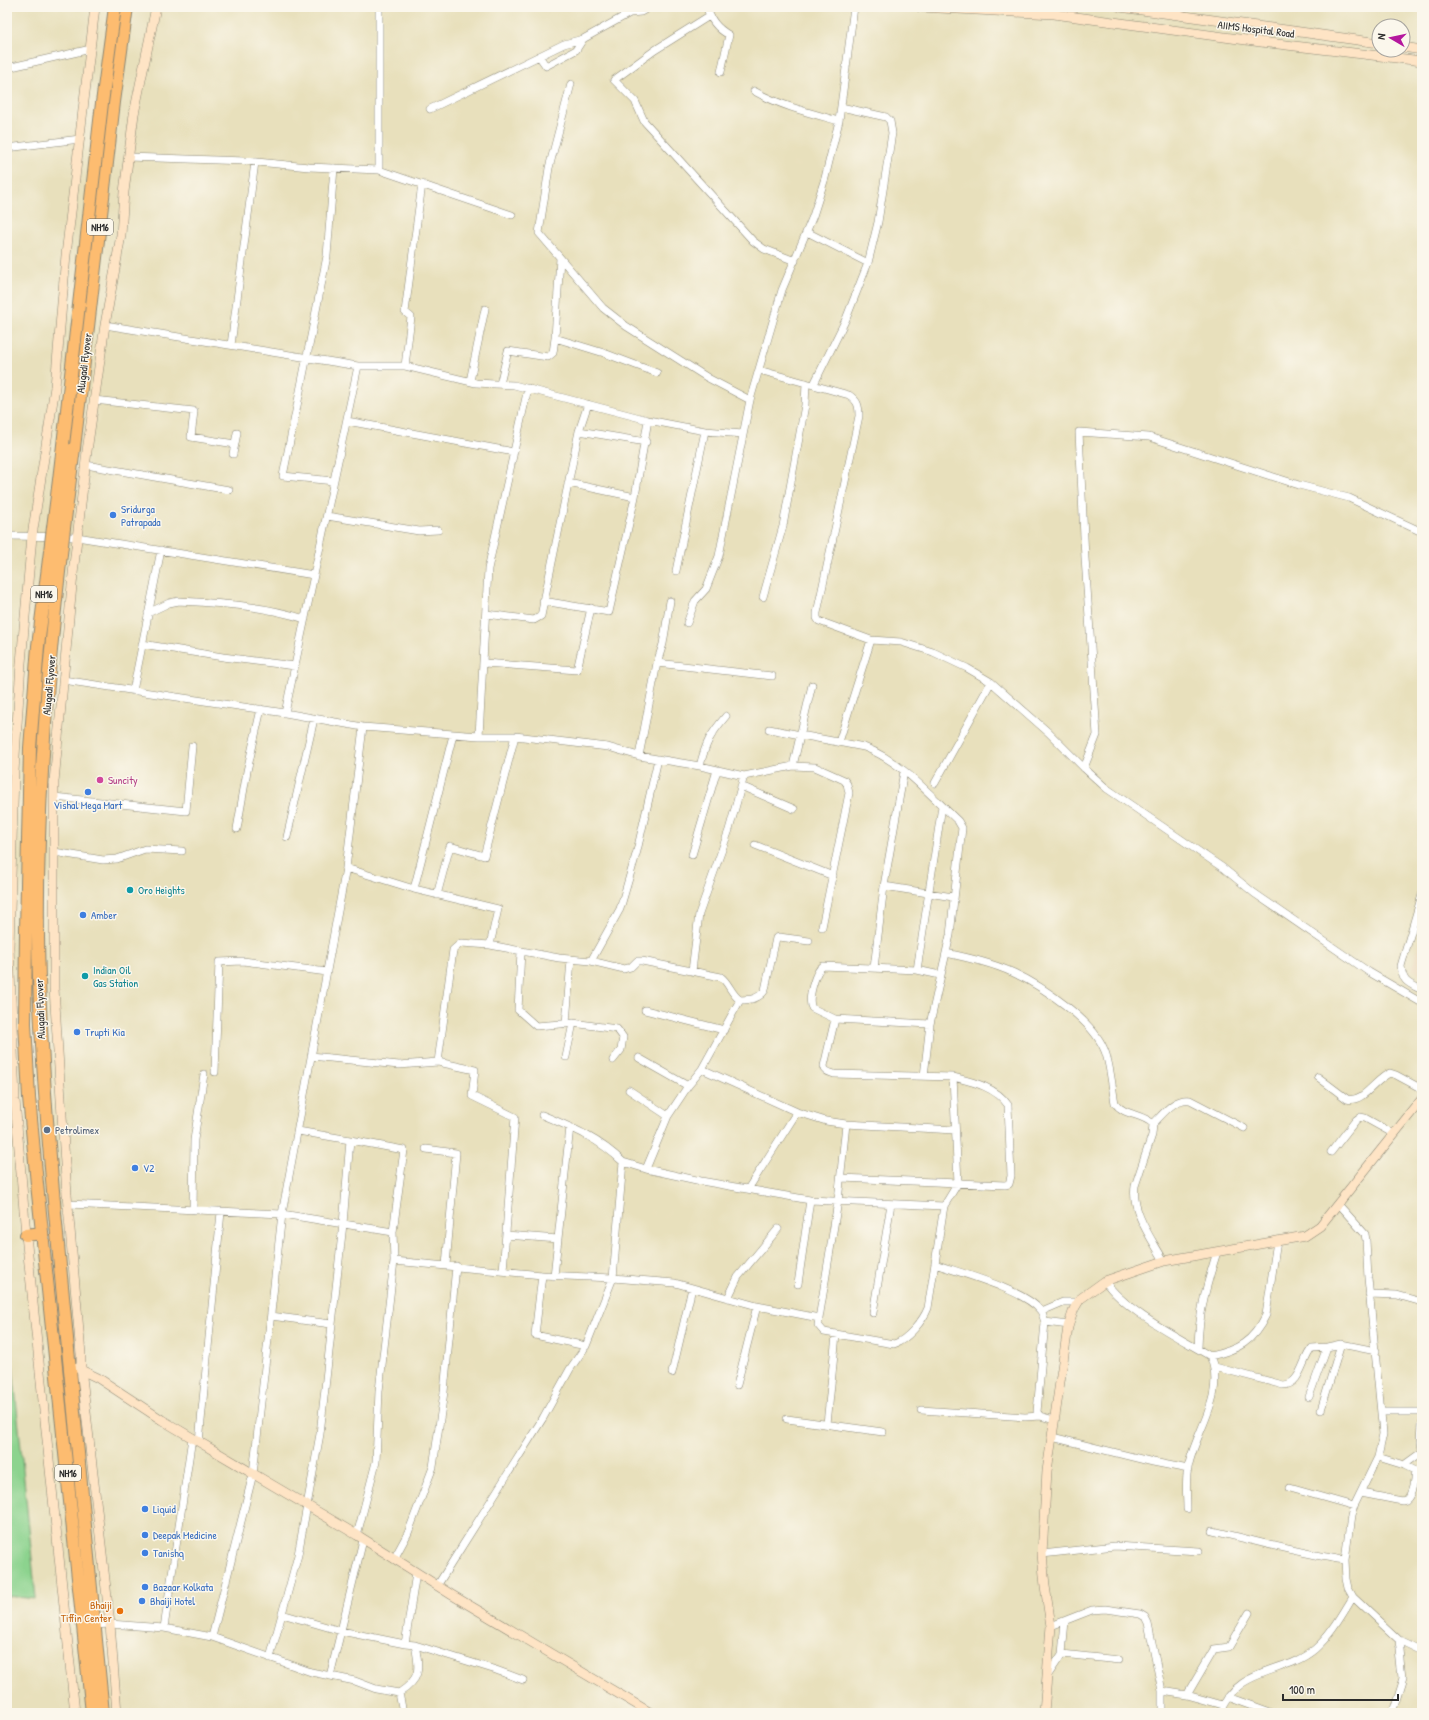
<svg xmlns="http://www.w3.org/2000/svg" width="1429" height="1720" font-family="'Patrick Hand',sans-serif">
<rect width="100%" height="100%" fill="#fbf7ec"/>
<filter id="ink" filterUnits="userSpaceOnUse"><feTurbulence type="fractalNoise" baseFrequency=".025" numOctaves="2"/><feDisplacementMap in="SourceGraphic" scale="8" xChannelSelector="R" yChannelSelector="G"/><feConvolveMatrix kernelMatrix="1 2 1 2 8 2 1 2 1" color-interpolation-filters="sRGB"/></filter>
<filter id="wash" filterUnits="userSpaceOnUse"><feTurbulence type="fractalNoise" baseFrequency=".012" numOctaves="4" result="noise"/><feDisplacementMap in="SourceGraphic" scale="16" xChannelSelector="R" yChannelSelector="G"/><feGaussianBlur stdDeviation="0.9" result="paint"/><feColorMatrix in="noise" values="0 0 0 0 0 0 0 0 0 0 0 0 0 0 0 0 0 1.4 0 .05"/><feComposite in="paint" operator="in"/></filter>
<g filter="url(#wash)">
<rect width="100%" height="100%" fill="#e8e0bc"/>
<path fill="#ead8ba" d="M1422,933V975L1412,969Z"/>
<path fill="#8cd38e" stroke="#5c7f5c" d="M7,1308L36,1599L7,1596Z"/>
</g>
<g filter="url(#ink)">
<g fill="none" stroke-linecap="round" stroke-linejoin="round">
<g stroke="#8a8674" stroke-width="8">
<path id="street" d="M707,7C710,20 718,29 729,35L721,72
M709,16L655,50L614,80L635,101L644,121L753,241L764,249L795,261
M539,56L546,66L576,50L583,39
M7,68L91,49
M571,84L549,168L539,233L603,308L626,326L708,378L750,400
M754,91C781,106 810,113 839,121L854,7
M430,109L564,44L583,39L630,13L641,12L650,7
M7,148L80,139
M128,157L246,161L309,167L379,170V7
M334,168L327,256L283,476L334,481
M379,170L512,215
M807,232L868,263
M105,325L358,366H405L476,383L514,385L648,420L705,431L743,434
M555,338L560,258
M231,345L255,162
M358,366L285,713L363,727L479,736L488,569L528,388
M405,366L411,317L405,312L422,184
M759,370L849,395C858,401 859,406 859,416L817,613V618L819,621L871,640L901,642L933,652L967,668L991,682L1048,732L1084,768L1106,788L1223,868L1254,893L1369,972L1422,1003
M470,381L485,309
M500,384L508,351L548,357L553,353L555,338L604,353L657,373
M814,384L846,319L868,263L878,222L892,133L890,121L886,117L841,107
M94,400L194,411L191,437L235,444
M347,421L514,452
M579,431L646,442
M233,454L237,433
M86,465L229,490
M568,483L635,497
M327,516L419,531L438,530
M7,536L77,537L314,575
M676,571L705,431
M763,597L783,526L805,405L806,383
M543,601L609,612L635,497L648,420
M148,613L169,603L179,601C225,604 261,605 305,619
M486,614L534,620L541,616L579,431L588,404
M687,623L695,601L706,589L719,556L750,400L782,290L813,216L825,178L839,121
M142,644L223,657L295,666
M484,663L577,670L591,608
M657,663L663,644L670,601
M63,680L285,713
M133,691L161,550
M769,729L864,747C901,761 929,794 958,821L962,828L950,935L930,1024L924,1076
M479,736H515L608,747L639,756L700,766L744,776L793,766L815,767L844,780L847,784L849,793L822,927
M839,742L871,640
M639,756L657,663L772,676
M700,766C706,742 710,735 726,716
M793,766L812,685
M1084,768L1097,735L1085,558L1079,432L1149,437L1299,485L1349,498L1422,532
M935,783L991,682
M741,786L794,809
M54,797L186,811L192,746
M237,829L247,771L261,709
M287,837L314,719
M755,845L833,876
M54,852L103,860L117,859L145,849L182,851
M692,855L717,770
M346,868L414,889L453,735
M884,886L953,897
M414,889L498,909L490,945L559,958L591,961L624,969L631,967L637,961H642L721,977C729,983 731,994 740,1000C750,1000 759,999 765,990L776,938L779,937L809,941
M437,895L450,846L484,856L515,736
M1422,895L1401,966C1403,983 1408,983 1422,990
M521,951L518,1010L536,1026L573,1023L617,1029L623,1037L621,1050L613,1060
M946,953C969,958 992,963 1014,973C1042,986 1092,1020 1104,1049C1110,1061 1112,1088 1115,1103C1124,1116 1142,1113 1153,1124L1152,1135L1135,1186C1131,1212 1152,1239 1164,1261
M591,961L620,909L637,851L658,759
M874,968L884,886L904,771
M917,970L942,806
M692,971L699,914L729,830L744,776
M645,1010L724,1030
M835,1019L824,1066C825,1072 829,1072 834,1074L953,1077L958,1183L944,1206L928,1308C923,1321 907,1340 894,1344L824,1332L818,1325L838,1201L846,1124
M566,1024L571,959
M930,1024L835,1019L812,1008C807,1000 815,971 823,966L917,970L940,975
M311,1056L399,1065L438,1062L475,1070L472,1096L515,1117L503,1271
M566,1057L573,1023
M639,1058L688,1086
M438,1062L453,950L461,943L490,945
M702,1069L797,1112L826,1121L846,1124L955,1130
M215,1072L219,962L243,961L327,972
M1318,1077L1347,1099C1364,1103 1375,1079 1390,1073L1396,1075L1422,1089
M629,1090L668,1116
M1153,1124C1163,1114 1174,1098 1190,1100L1244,1128
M350,1140L404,1150L393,1232
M426,1149L456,1153L446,1265
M1331,1152L1356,1120L1360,1117L1365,1118L1394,1134
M623,1162L646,1169L701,1181L810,1200L944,1206
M646,1169L668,1116L688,1086L702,1069L740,1000
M841,1178L1005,1185L1009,1184L1011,1176L1008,1105C996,1087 973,1082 953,1077
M748,1189L797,1112
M68,1204L282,1214L346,868L363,727
M1338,1204L1365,1234L1366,1240L1368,1278L1383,1434L1378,1457L1354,1506L1351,1516L1345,1560L1346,1579L1348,1588L1353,1597L1399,1640L1422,1651
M193,1210L194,1140L204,1074
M506,1235L558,1239
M935,1264C961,1273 1024,1290 1040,1310C1043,1313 1043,1318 1045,1322L1037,1412L1040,1416L1054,1420
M542,1275L535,1335L586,1346
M554,1276L570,1127
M1105,1281C1125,1311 1178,1337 1210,1356C1227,1395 1195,1431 1188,1468C1185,1481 1187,1496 1187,1509
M798,1284L810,1200
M1369,1294L1397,1295L1422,1302
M728,1298L738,1277L778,1229
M1042,1311L1063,1302H1078
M873,1313L891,1204
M271,1316L331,1324
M1045,1322L1069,1325
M1198,1348C1199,1311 1206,1287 1217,1252
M1210,1356C1238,1350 1253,1342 1266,1315L1277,1241
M1215,1367L1283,1385C1301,1385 1302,1359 1312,1348L1327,1347L1341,1344L1376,1351
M672,1373L692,1288
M737,1385L757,1306
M1309,1397L1327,1347
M921,1410L1025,1417L1040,1416
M1321,1410L1341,1344
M1381,1412H1422
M787,1419L883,1432
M827,1424L836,1335
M1422,1424L1421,1442L1422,1450
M1052,1437L1153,1462L1188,1469
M199,1442L221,1212
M1404,1465L1422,1452
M1290,1488L1354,1506
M1361,1493L1402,1501L1406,1500C1413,1494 1415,1479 1414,1470L1404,1465L1378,1457
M1213,1531C1257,1541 1300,1554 1345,1560
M357,1535L376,1462L379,1391L394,1261
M1042,1554L1115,1546L1199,1551
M394,1559L408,1533L433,1467L444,1392L456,1266
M416,1573L405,1644L415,1645L496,1670L523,1680
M437,1586L543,1418L570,1369L586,1346L613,1278L623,1162C598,1138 573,1128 542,1115
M282,1614L341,1631L405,1644
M94,1625L110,1624L164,1628L212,1637L311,1672L355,1681L376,1689L399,1693C421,1679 420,1669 415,1645
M1051,1626L1092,1610L1105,1609L1140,1614L1145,1617L1148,1623L1162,1691V1713
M164,1628L192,1438
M212,1637L253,1474L282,1214L393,1232L394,1261L542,1275L613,1278L675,1283L757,1306L819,1318
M1062,1654L1119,1660
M270,1658L298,1555L320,1434L343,1224L350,1140L298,1131
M1048,1675L1062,1654L1065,1621
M330,1676L363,1540
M1162,1691L1187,1695L1223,1705
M399,1693L403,1713
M1187,1695L1214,1649L1229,1647L1249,1613
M1228,1697L1272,1713
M1220,1713C1237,1666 1283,1676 1315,1649C1331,1635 1342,1615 1353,1597
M1392,1713L1403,1678L1399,1640"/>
</g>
<g stroke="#8a8674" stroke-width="10">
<path id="secondary" d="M920,7L1054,14L1261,42L1422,61
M1120,7L1379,43
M1403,47L1422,50
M77,1368L98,1378L162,1420L357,1535L452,1595L651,1713
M75,1713L26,1235L15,1100L9,947L14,772L21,663L32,536L55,387L66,255L95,7
M117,1713L110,1624L81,1368V1354L67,1195L54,988V782L73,574L87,451L105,325L121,235L124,192L134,114L156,7
M1044,1713L1051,1626L1045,1586L1042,1554L1047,1471L1068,1327L1074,1309L1080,1299L1105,1281L1164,1261L1305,1236L1320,1226L1422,1099"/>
</g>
<g stroke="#8a8674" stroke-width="14">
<path id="highway" d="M74,448L114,102L127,7
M37,1184L92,1713
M26,1235L42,1233
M68,1349L103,1713"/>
</g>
<use href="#street" stroke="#fff" stroke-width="7"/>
<use href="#secondary" stroke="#fee4c5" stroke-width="9"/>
<use href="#highway" stroke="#fdbc6f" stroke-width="12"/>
<g stroke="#8a8674" stroke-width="14" stroke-linecap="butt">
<path id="highway-bridge" d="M37,1184L29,1097L25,1023L26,930L30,748L38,646L59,480L102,103L115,7
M68,1349C55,1212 40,1075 38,937C36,774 53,609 74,448"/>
</g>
<use href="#highway-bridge" stroke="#fdbc6f" stroke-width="12"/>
</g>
</g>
<g fill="#3f7fe0" stroke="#fbf7ec" stroke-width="1.5">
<circle cx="113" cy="515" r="4"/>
<circle cx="88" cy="792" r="4"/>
<circle cx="83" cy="915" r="4"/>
<circle cx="77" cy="1032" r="4"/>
<circle cx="135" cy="1168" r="4"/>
<circle cx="145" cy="1509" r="4"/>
<circle cx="145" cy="1535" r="4"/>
<circle cx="145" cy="1553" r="4"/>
<circle cx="145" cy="1587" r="4"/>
<circle cx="142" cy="1601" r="4"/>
</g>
<circle fill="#d1479c" stroke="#fbf7ec" stroke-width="1.5" cx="100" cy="780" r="4"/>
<g fill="#0f9aa8" stroke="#fbf7ec" stroke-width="1.5">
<circle cx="130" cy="890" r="4"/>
<circle cx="85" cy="976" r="4"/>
</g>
<circle fill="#5c6f8a" stroke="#fbf7ec" stroke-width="1.5" cx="47" cy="1130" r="4"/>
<circle fill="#e8710a" stroke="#fbf7ec" stroke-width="1.5" cx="120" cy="1611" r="4"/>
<g text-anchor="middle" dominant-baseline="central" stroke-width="3" stroke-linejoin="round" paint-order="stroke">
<g fill="#fbf7ec" stroke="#696865" stroke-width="1">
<rect x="87" y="219" width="26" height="16" rx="3"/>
<rect x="31" y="586" width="26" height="16" rx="3"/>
<rect x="55" y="1465" width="26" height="16" rx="3"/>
</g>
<g font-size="10" font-weight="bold" fill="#2b2b2b">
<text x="100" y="227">NH16</text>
<text x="44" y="594">NH16</text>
<text x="68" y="1473">NH16</text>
</g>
<g font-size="11" fill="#2b2b2b" stroke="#fbf7ec">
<text transform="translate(1256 29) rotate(7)">AIIMS Hospital Road</text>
<text transform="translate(84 363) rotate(-83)">Alugadi Flyover</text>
<text transform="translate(49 685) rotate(-85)">Alugadi Flyover</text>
<text transform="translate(40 1009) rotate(-92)">Alugadi Flyover</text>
</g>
<g font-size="11" fill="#366cbe" stroke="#fbf7ec" text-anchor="start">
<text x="121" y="509">Sridurga<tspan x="121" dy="13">Patrapada</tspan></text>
<text x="88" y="805" text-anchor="middle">Vishal Mega Mart</text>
<text x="91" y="915">Amber</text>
<text x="85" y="1032">Trupti Kia</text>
<text x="143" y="1168">V2</text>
<text x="153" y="1509">Liquid</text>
<text x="153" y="1535">Deepak Medicine</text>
<text x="153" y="1553">Tanishq</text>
<text x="153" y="1587">Bazaar Kolkata</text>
<text x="150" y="1601">Bhaiji Hotel</text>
</g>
<g font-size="11" fill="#b23c85" stroke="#fbf7ec" text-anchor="start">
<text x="108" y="780">Suncity</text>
</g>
<g font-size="11" fill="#0d838f" stroke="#fbf7ec" text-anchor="start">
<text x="138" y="890">Oro Heights</text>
<text x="93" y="970">Indian Oil<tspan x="93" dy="13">Gas Station</tspan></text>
</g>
<g font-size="11" fill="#4e5e75" stroke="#fbf7ec" text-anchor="start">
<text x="55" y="1130">Petrolimex</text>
</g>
<g font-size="11" fill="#c56008" stroke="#fbf7ec" text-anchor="end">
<text x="112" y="1605">Bhaiji<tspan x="112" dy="13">Tiffin Center</tspan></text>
</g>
</g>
<rect width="1429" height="1720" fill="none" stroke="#fbf7ec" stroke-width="24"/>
<g transform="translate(1391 38) rotate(279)"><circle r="19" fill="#fbf7ec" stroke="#a8a59f"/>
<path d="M0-3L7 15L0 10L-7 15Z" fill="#b5179e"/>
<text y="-6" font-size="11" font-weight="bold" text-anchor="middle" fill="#2b2b2b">N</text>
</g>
<path d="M1283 1694v6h115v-6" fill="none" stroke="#2b2b2b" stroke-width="2"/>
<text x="1289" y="1694" font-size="12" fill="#2b2b2b" stroke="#fbf7ec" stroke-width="3" paint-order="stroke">100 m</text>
</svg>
